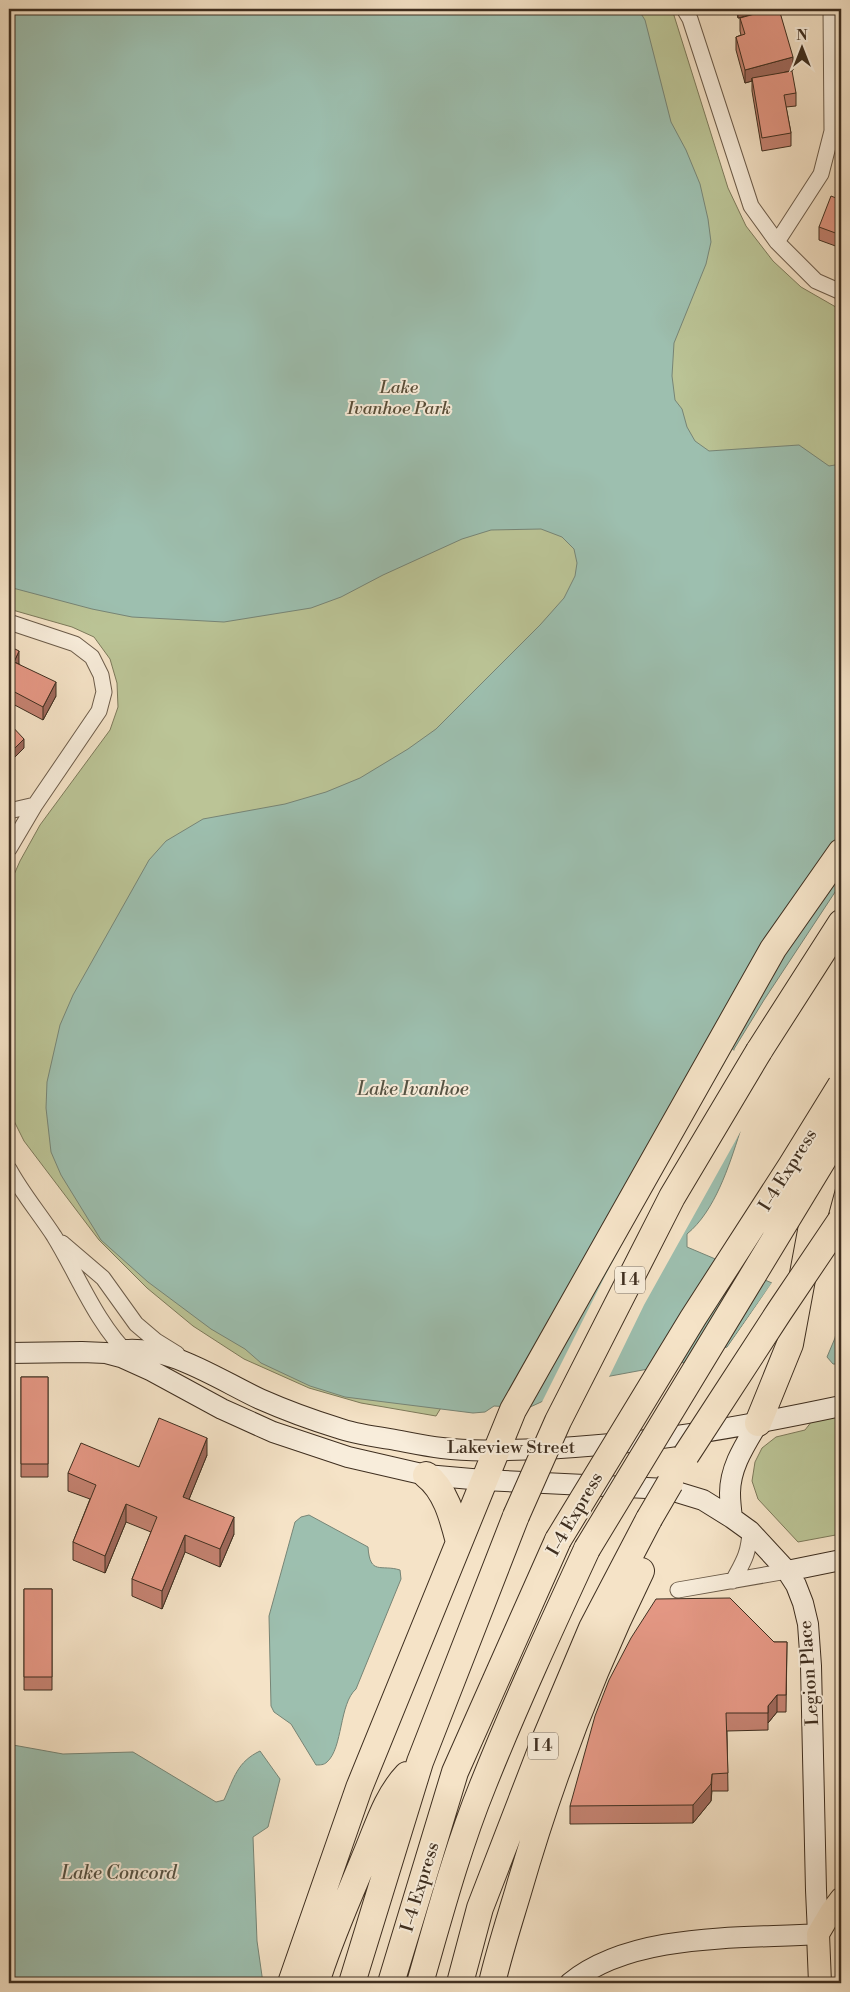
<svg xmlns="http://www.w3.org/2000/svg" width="850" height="1992" font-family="'Libre Bodoni',serif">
<rect width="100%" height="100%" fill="#f5e3c7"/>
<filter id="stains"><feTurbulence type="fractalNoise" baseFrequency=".004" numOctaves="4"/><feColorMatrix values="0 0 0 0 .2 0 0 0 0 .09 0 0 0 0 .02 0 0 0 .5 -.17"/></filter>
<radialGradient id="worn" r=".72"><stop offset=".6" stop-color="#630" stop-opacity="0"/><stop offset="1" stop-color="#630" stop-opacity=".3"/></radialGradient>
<path fill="#bbc496" stroke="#7d7a5b" d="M9,9H672L728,188L746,226L773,261L801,287L841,310V752L436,1416L361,1403L309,1388L244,1359L193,1326L147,1288L99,1240L24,1141L9,1111V886L20,861L40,825L110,730L118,707L117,683L110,659L94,637L72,627L9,609Z
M841,1414V1534L798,1542L758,1499L752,1481L755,1462L762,1448L776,1437L805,1430L812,1421Z"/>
<path fill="#9dbfaf" stroke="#778576" d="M9,9H638L645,20L671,122L686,150L700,184L708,219L711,242L706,264L674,343L672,376L675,400L682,409L687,427L695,441L709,451L799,445L829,466L841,464V883L764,1000L734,1049L731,1074V1110L740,1132C729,1166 715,1211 687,1234V1247L772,1283L727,1347L686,1362L589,1380L528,1408L494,1406L485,1412L473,1413L345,1397L310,1386L261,1363L245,1349L211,1329L148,1282L101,1240L61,1175L51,1152L46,1108L47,1082L60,1025L73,995L149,860L166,841L203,819L285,804L326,792L360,778L408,749L436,729L540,625L564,598L575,576L577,563L574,549L562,537L541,529L491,530L462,539L383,575L341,597L311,608L224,622L132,617L92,609L9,587Z
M841,1292V1364H833L827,1357L835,1338L841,1311Z
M309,1515L368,1547C370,1576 381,1564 400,1570L401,1579L356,1689C339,1704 343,1748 327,1762C324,1765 320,1765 316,1765L291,1724L274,1712L271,1706L269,1616L295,1522L301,1517Z
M13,1745L63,1754L133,1752L216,1802L224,1800C234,1778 237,1762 260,1751L280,1779L268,1827L253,1837L257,1941L263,1983H9V1746Z"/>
<path fill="#f5e3c7" d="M732,1050L736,1051L733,1074L734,1109L742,1129L644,1305L608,1379L590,1382L541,1404L605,1276L653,1187Z
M773,1281L774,1284L729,1349L726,1350Z"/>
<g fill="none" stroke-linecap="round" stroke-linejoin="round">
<g stroke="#6c5c4a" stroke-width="17">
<path id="street" d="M684,9L690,19L751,206L777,242L816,281L841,292
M777,242L821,174L832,131L831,9
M9,622L75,644L92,657L101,675L104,692L99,711L35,805L9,849
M9,811L35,805
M9,1169C22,1193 39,1213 54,1236C78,1275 96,1323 130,1356
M62,1243L103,1278L136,1324L156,1341L177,1354
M733,1581C743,1562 749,1554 750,1531
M678,1590L787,1571"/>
</g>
<g stroke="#3f2f20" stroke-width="22">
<path id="secondary" d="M113,1352C162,1340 217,1379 260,1399C285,1410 312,1420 338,1428C354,1434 372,1436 390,1439C407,1442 424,1446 442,1448C474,1452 507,1450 539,1449C641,1445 742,1427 841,1406
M9,1353L82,1352L106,1353L121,1357L152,1371L222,1409L273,1432L348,1457L426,1475L483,1480L667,1489L703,1500L732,1518L750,1531L787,1571L796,1585L803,1603L808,1624L811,1666L816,1890L818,1934C741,1939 633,1932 570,1983
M732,1518C731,1510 730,1501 730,1493C730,1467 745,1445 758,1423
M787,1571L841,1560"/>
</g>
<g stroke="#3f2f20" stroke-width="24">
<path id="primary" d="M820,1983L818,1934L831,1912L841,1899"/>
</g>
<g stroke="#3f2f20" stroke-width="28">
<path id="highway" d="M759,1051L841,923
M758,1423L790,1344L813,1220L832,1150
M426,1475C446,1490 453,1519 459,1542
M291,1983L359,1788L513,1410L773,949L841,852
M316,1983C329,1940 348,1899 365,1857C377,1829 386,1797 407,1775
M352,1983L420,1762L516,1516
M391,1983L455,1772L558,1540
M420,1983C439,1917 457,1849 483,1785C515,1705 551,1627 587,1549
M460,1983L480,1908L546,1737L592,1628L649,1519
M492,1983C499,1953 509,1922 518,1892C550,1781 590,1675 641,1571"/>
</g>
<use href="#street" stroke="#f8eddb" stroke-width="15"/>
<use href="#secondary" stroke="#f8eddb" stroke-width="20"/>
<use href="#primary" stroke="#f5e3c7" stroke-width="22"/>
<use href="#highway" stroke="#f5e3c7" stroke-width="26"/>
<g stroke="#3f2f20" stroke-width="28" stroke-linecap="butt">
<path id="highway-bridge" d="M686,1455L779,1312L841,1220
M516,1516L558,1421L672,1197L759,1051
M649,1519L670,1483
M558,1540L693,1318L791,1166L841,1085
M587,1549L841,1130"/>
</g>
<use href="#highway-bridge" stroke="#f5e3c7" stroke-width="26"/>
</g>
<path fill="#c58372" stroke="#3f2f20" d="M736,9H779L793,70L780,73L796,93V106L786,107L791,133V146L762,151L752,91V81L745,83L736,50V37L741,35L740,31V18L765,11L738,18Z
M841,200V248L819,240V227Z
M9,646L19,664L56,696L43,720L9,702Z
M21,1377H48V1477H21Z
M207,1455L189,1499L234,1534L220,1567L185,1552L162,1609L132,1596V1579L151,1532L126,1522L105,1573L73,1560V1542L90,1499L68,1491V1473L139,1467Z
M24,1589H52V1690H24Z
M774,1642H787L786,1712H777L768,1723V1730L727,1731L728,1791H712L711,1801L693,1823L570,1824V1806Z"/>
<path fill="#a06a5d" stroke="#3f2f20" d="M738,9H774L738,18Z
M793,57V70L752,81V78V81L745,83V70Z
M19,651V664L14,662Z
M56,682V696L43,720V707Z
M24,739V748L9,763V754Z
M207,1438V1455L183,1514V1497Z
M126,1504V1522L105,1573V1556Z
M234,1517V1534L220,1567V1549Z
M185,1535V1552L162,1609V1591Z
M777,1695V1712L768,1723V1706Z
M712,1774L711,1801L693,1823V1805Z"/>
<path fill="#e59885" stroke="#3f2f20" d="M773,9H779L793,57L745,70L736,37L745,34L740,18Z
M792,71L796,93L784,95L791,133L762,138L752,78Z
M831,196L841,200V235L819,227Z
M9,646L19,651L14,662L56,682L43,707L9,689Z
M9,723L24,739L9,754Z
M21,1377H48V1464H21Z
M159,1418L207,1438L183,1497L234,1517L220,1549L185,1535L162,1591L132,1579L157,1517L126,1504L105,1556L73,1542L96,1485L68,1473L81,1443L139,1467Z
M24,1589H52V1677H24Z
M730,1598L774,1642H787L786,1695H777L768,1706V1713H726L728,1773L712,1774L711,1784L693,1805L570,1806L595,1716L609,1680L631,1638L656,1599Z"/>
<g text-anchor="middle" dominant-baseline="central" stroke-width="4" stroke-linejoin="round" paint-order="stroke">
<g fill="#f8eddb" stroke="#766858" stroke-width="1">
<rect x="615" y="1266.5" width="30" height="27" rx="4"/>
<rect x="528" y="1732.5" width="30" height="27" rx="4"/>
</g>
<g font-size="16" font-weight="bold" fill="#3f2f20">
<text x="630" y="1280">I 4</text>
<text x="543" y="1746">I 4</text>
</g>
<g font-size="18" font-style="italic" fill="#584d38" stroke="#f8eddb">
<text x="399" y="387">Lake<tspan x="399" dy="21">Ivanhoe Park</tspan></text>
</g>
<g font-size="18" fill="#3f2f20" stroke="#f8eddb">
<text transform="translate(788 1170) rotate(-58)">I-4 Express</text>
<text x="511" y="1447">Lakeview Street</text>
<text transform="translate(575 1514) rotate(-60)">I-4 Express</text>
<text transform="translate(809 1673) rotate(-94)">Legion Place</text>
<text transform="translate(420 1887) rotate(-73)">I-4 Express</text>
</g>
<g font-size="19" font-style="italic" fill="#565344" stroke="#f8eddb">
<text x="413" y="1089">Lake Ivanhoe</text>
<text x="119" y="1873">Lake Concord</text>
</g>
</g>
<rect width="850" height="1992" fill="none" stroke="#f5e3c7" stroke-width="30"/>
<rect x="10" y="10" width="830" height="1972" fill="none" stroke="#3f2f20" stroke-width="2.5"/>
<rect x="15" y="15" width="820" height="1962" fill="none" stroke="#3f2f20"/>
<g transform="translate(802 48)" stroke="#f8eddb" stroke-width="4" paint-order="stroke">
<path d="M0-4L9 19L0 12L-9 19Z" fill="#3f2f20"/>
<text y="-8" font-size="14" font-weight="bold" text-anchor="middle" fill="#3f2f20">N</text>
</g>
<rect width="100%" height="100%" filter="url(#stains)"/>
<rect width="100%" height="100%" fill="url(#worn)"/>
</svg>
